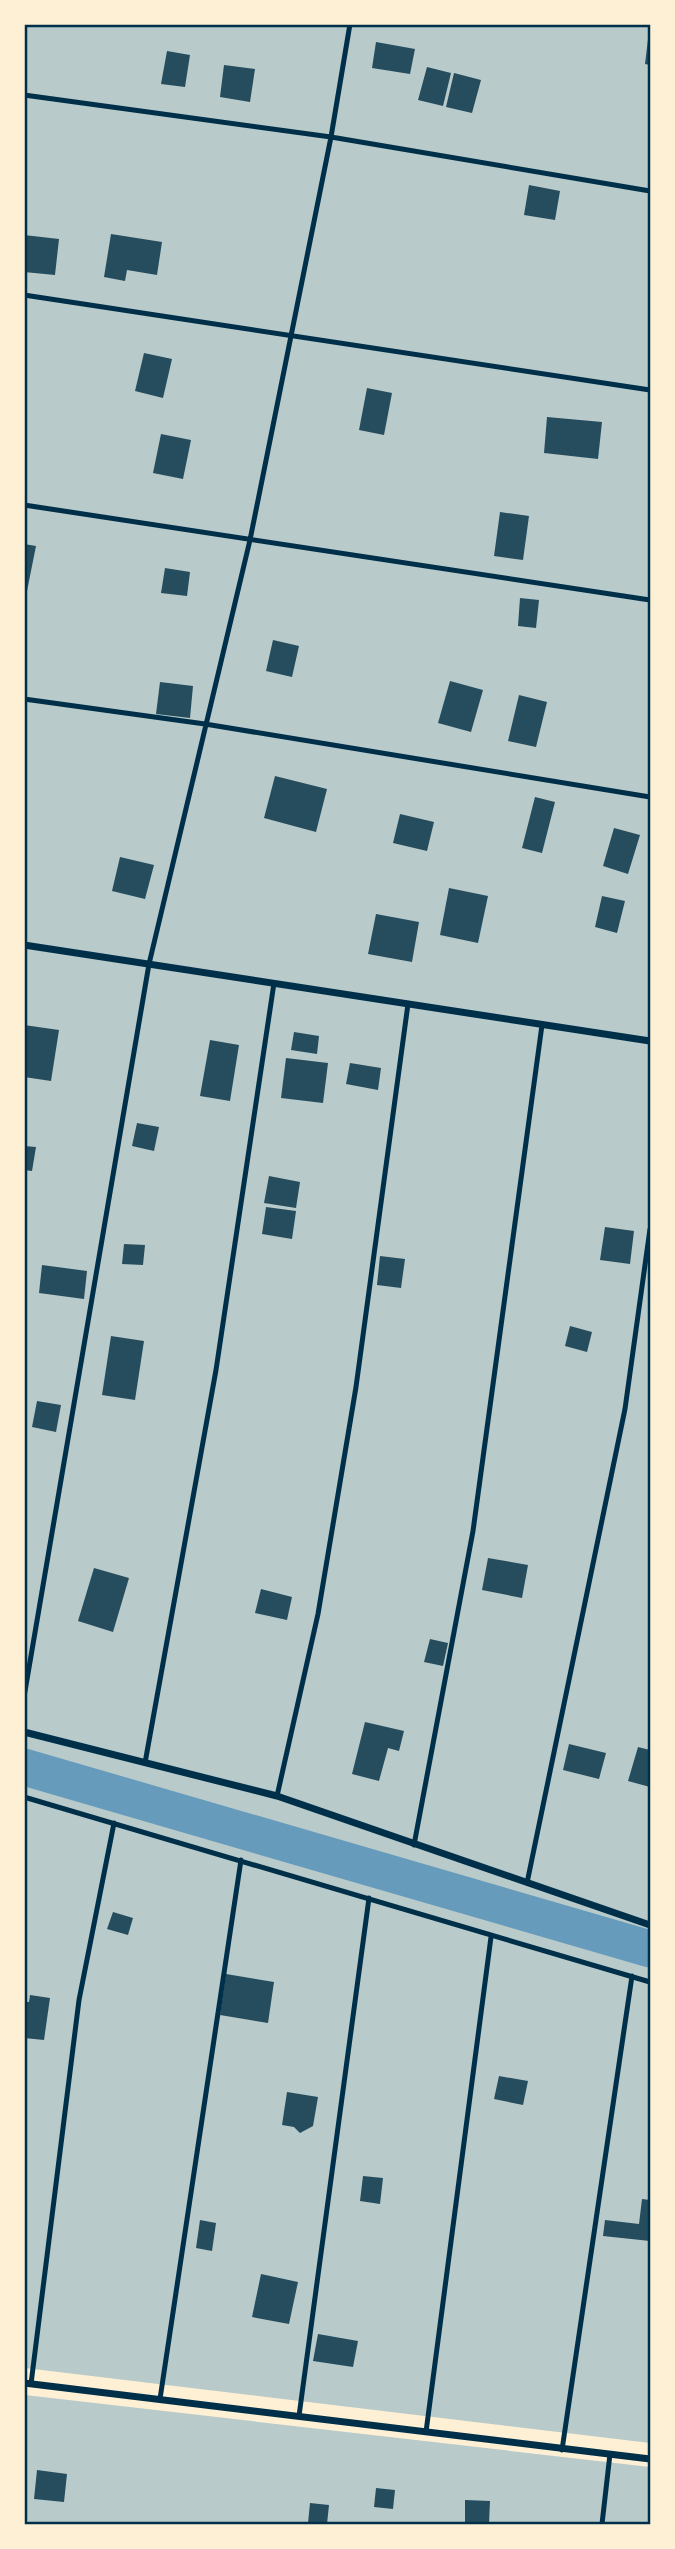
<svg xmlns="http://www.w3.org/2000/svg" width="675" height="2549" font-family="Raleway,sans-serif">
<rect width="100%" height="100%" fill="#fdf0d5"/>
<path fill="#b9caca" d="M25,25H650V2443L25,2368Z
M25,2395L650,2467V2524H25Z"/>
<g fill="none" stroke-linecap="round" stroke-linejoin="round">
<path stroke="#669bbc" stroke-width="37" d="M24,1767L650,1949"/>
</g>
<path fill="#264d5e" d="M649,31H650V65L645,64Z
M376,42L415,49L410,74L372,68Z
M167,51L190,55L185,87L161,84Z
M224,65L255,69L250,102L220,97Z
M427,67L451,73L443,106L418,100Z
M454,73L481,80L472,113L446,107Z
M529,185L560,191L555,220L524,215Z
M111,234L162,242L157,275L127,270L125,281L104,277Z
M24,235L59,239L55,275L24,272Z
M144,353L172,359L163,398L135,391Z
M367,388L392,393L384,435L359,430Z
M547,417L602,422L598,459L544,453Z
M161,434L191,440L183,479L153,473Z
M500,512L529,516L523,560L494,556Z
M24,544L36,546L27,591H24Z
M165,568L190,572L187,596L161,593Z
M520,598L539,600L536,628L518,626Z
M273,640L299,646L292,677L266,671Z
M450,681L483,690L471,732L438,723Z
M160,682L193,686L190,718L156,714Z
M519,695L547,702L536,747L508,741Z
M275,776L327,789L316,832L264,818Z
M535,797L555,802L542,853L522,848Z
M400,814L434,822L427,851L393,843Z
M614,828L640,835L628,874L603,866Z
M120,857L154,865L145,899L112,891Z
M449,888L488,896L478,943L440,935Z
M602,896L625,901L617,933L595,927Z
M376,914L419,922L412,962L368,954Z
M24,1025L59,1030L51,1081L24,1077Z
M294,1032L319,1036L317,1054L291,1050Z
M210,1040L239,1045L230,1101L200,1096Z
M286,1058L328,1063L323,1103L281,1098Z
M350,1063L381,1068L378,1090L346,1084Z
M137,1123L159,1127L154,1151L132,1146Z
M24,1146L36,1147L32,1171L24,1170Z
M269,1176L300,1182L296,1208L264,1203Z
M266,1207L296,1211L292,1239L262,1234Z
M605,1227L634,1231L630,1264L600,1260Z
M124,1244L145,1245L143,1265L122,1264Z
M380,1256L405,1259L401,1288L377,1285Z
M42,1265L87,1271L84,1299L39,1293Z
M570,1326L592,1332L587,1352L565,1346Z
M111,1336L144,1341L135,1400L102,1395Z
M37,1401L61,1405L56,1432L32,1427Z
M488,1558L528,1565L522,1598L482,1590Z
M94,1568L129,1578L113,1632L78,1621Z
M261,1589L292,1597L287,1620L255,1613Z
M430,1639L448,1643L443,1666L424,1662Z
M365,1722L404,1731L399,1751L388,1748L379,1781L352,1774Z
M569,1744L606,1753L599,1779L563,1770Z
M638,1747L650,1750V1787L628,1781Z
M113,1912L133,1918L128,1935L107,1929Z
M226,1974L274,1982L268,2023L220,2015Z
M30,1995L50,1998L44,2040L24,2038V2002H29Z
M499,2076L528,2081L523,2105L494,2099Z
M287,2092L318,2097L313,2126L300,2133L294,2127L282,2125Z
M363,2176L383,2178L380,2204L360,2201Z
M642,2199L650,2200V2241L603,2236L605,2220L639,2224Z
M200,2220L216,2223L212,2251L196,2248Z
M261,2274L298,2282L289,2324L252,2317Z
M318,2334L358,2341L353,2367L313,2361Z
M37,2470L67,2474L64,2502L34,2499Z
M376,2488L395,2490L393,2509L374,2507Z
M465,2500L490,2501L489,2524H465Z
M310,2503L329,2505L327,2524L308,2523Z"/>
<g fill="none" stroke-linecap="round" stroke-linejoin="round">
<path stroke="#003049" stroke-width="5" d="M24,95L331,137L650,191
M24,295L650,390
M24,505L650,600
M24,699L205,724L650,797
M24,1697L149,964L250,540L331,137L350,24
M145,1763L216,1370L274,983
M277,1796L318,1614L356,1387L408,1004
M24,1797L650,1982
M414,1845L473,1531L542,1025
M527,1883L625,1409L650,1229
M31,2384L79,2000L114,1823
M160,2399L241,1860
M299,2416L369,1898
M426,2432L491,1937
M562,2450L632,1976
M602,2524L610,2454"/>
<path stroke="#003049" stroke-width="7" d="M24,945L650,1041
M24,1732L277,1796L650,1925
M24,2383L650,2459"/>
</g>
<rect width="675" height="2549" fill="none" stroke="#fdf0d5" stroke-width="52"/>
<rect x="26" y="26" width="623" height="2497" fill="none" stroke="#003049" stroke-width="2.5"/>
</svg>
